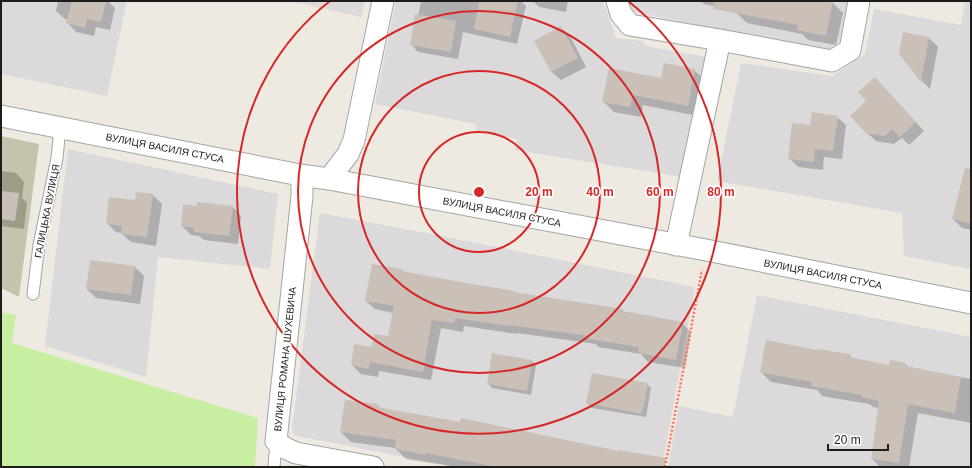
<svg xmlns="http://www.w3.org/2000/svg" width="972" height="468" font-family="Arial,sans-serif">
<rect width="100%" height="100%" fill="#efeae1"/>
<path fill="#dbd9d9" d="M1,1H127L107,96L1,74Z
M290,1H365L361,17Z
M396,1H603L616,38L642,41L649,47L708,57L682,177L515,150L517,139L475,131L476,124L375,104Z
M628,1H849L841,41L827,51L634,12Z
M965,1H971V269L904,256L902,213L717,181L741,63L832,76L865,54L874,9L961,25Z
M68,149L278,194L270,269L158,257L146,377L45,346Z
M320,213L421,232L695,287L662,467H456L297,436L293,434L292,428Z
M757,295L971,337V467H668L679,406L733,417Z"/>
<path fill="#c4c4ac" d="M1,136L39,144L19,297L1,288Z"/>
<path fill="#c8eea2" d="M1,312L16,315L12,343L258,418L255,467H1Z"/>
<path fill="#0003" d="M58,1H108L115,8L110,30L96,27L94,36L76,32L68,23V20L65,19L56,11Z
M421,1H521L526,6L517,44L463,32L458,59L418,52L411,44L418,16Z
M533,1H568L566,12L539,7Z
M701,1H821L833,3L843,13L836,45L808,40L802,34L747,23L737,13V11L704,4Z
M561,27L570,36L586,67L561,80L552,72Z
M904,33L929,38L938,47L930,89L922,81L900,54Z
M694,70L705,80L698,116L643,105L641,117L614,112L603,101L662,79Z
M883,87L924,131L909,145L902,138L894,144L876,141L866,132Z
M837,117L846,125L842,159L824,157L823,170L798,167L789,158L811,126Z
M1,171L16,173L24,182L22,198L27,203L24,229L1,226Z
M971,181V230L962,228L953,219Z
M137,193L153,195L162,204L156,246L131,242L121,233L116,232L107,223L136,201Z
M197,207H233L241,216L238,244L204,240L199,236L191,235L182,226Z
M135,267L144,276L140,304L96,298L87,289Z
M402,270L404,273L513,291L515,293L623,310L625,313L682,323L691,332L685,368L648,362L641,354L598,347L596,344L517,333V334L464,326L463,332L441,328L431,380L379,371L378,377L361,374L352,365L389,337L393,313L375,309L366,301Z
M818,351L849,355L853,359L890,366L906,364L909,368L971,379V423L918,413L909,467H880L872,459L879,408L873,407L869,404L822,396L817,390L771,382L761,372Z
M532,361L536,365L531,395L492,388L488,383Z
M647,384L651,388L646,417L592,408L587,403Z
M377,405L381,409L659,467H457L406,459L395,448L351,442L341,432Z"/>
<path fill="#cbc0b7" d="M72,1H106L101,22L87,19L85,28L66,23Z
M479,1H518L510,37L474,29Z
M714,1H833L826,36L797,30L798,25L713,9Z
M415,14L456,21L451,52L410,45Z
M561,26L578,58L551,72L534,41Z
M903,32L929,37L921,82L899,54Z
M664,63L695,69L688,106L633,95L630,107L602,102L609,68L661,78Z
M875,77L916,122L900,137L892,129L885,136L866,133L850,116L866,101L858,92Z
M812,112L838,116L833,151L815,149L814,162L788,159L792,123L810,125Z
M965,168L971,169V224L952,219Z
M1,191L19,193L15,221L1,219Z
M136,192L153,194L147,237L121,234L122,226L106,224L109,197L135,200Z
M197,202L233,206L229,236L194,232V228L181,226L183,204L197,206Z
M90,260L135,266L131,295L86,289Z
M372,264L402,269V271L476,285L514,291L513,292L623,309V311L683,322L676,360L638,353L639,347L588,339L589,336L508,325V326L455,318L454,323L432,320L423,372L370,362L369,369L351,365L354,344L372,347L374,334L388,336L394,306L365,301Z
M766,340L817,350L818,349L850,354L849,357L889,365L890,360L906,363V366L961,377L955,413L908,404L899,463L871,459L879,401L862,397V395L811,386L812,382L760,372Z
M492,353L532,360L527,391L487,384Z
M592,373L648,383L642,414L586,403Z
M345,400L378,404L377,407L460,422L461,418L619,451V450L666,458L665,467H497L426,453V455L395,449L396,440L340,432Z"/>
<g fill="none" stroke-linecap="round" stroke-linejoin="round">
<g stroke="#a4a4a4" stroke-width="13">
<path id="lane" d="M33,294L39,245L57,158L60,128
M274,467L276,441"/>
</g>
<g stroke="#a4a4a4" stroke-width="23">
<path id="street" d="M617,1L621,14L630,25L720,40L832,61L850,50L859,1
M1,116L300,175L329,179L706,250L971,303
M300,175L302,184V196L276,441L285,448L296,453L373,467
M329,179L348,154L354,140L383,1
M676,245L720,40"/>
</g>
<path stroke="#ff7062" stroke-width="2.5" stroke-dasharray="2 2" stroke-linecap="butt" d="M665,467L702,270"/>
<use href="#lane" stroke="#fff" stroke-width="11"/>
<use href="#street" stroke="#fff" stroke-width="21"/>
</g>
<g fill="none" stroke="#d62828" stroke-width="2">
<circle cx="479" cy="192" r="60"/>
<circle cx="479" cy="192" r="121"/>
<circle cx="479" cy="192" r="181"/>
<path d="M628 1A242 242 0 1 1 330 1"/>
</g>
<g text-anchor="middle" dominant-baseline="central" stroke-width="3.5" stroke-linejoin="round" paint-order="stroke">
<g font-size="10" fill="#1d1d1d" stroke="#fff">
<text transform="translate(165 148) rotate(11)">ВУЛИЦЯ ВАСИЛЯ СТУСА</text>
<text transform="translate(47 211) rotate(-79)">ГАЛИЦЬКА ВУЛИЦЯ</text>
<text transform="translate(502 212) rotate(11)">ВУЛИЦЯ ВАСИЛЯ СТУСА</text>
<text transform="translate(823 274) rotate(11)">ВУЛИЦЯ ВАСИЛЯ СТУСА</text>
<text transform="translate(285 359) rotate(-84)">ВУЛИЦЯ РОМАНА ШУХЕВИЧА</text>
</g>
</g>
<circle cx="479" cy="192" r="6" fill="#d62828" stroke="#fff" stroke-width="2"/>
<g font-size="12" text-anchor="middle" font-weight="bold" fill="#d62828" stroke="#fff" stroke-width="3.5" stroke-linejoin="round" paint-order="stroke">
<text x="539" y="196">20 m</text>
<text x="600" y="196">40 m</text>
<text x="660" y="196">60 m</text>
<text x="721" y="196">80 m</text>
</g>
<rect width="972" height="468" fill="none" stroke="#1d1d1d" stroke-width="4"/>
<path d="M828 444v6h60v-6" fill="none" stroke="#1d1d1d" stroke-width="2"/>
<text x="834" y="444" font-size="12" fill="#1d1d1d" stroke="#ffffff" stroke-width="3" paint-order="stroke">20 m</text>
</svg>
